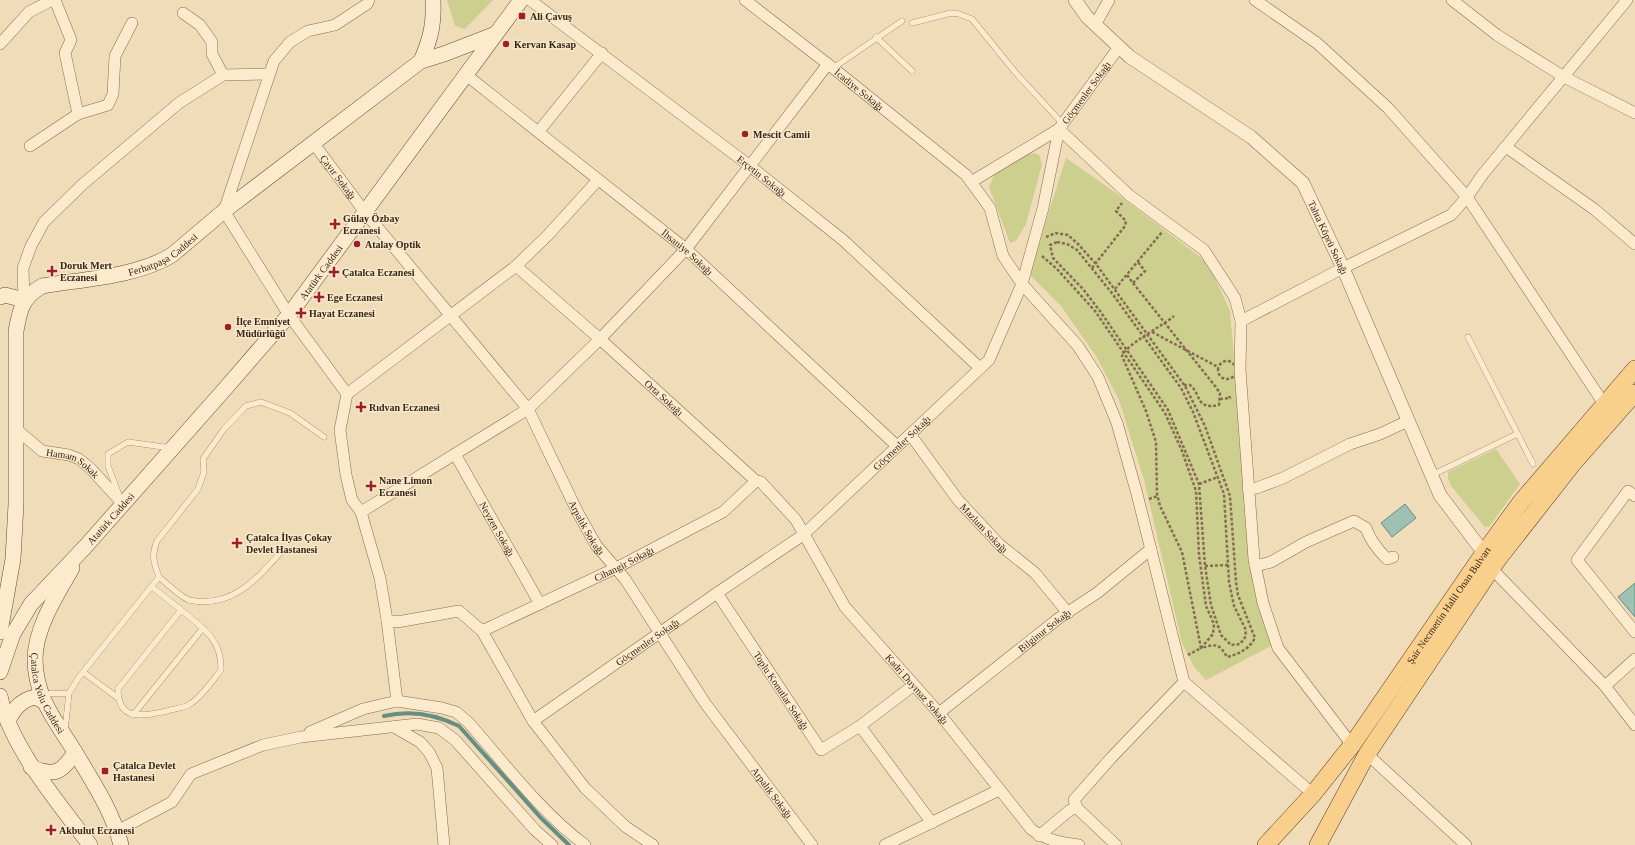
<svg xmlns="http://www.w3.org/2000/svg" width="1635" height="845" font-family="Georgia,serif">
<rect width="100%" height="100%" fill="#f1dcb9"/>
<path fill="#cccf8d" d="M447,0H493L465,29L455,26Z
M1034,153L1039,155L1042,164L1026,224L1016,241L1010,243L989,187L994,175L1024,155Z
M1066,158L1109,188L1208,263L1230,311L1243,460L1273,645L1206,680L1194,667L1182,643L1144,480L1119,400L1096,356L1061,306L1029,274Z
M1496,449L1520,484L1489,527H1485L1451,486L1448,478V472Z"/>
<path fill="#9ec1b4" stroke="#668e81" d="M1405,504L1416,518L1392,537L1381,523Z
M1635,583V617L1618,597Z"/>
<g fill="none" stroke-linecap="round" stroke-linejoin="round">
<path stroke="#668e81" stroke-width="4" d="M384,716C409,710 435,714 459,726L541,818L569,845"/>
<g stroke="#886b53" stroke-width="6">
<path id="service" d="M912,23L951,13L959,14L972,19L1015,72L1062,123
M876,37L912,71
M833,68L902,21
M1468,337L1533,464
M1432,475L1517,434
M119,495L108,466V454L128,442L171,448
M159,577C154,564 151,555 157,541L198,489L204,472L203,459L224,429L246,406L261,402L290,413L324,437
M152,587L181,610L118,689C118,722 143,716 167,711C173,709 185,708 190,704C201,698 213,680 221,670C222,639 202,627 181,610
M83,672L118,698
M43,694L69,693L79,677L159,577C166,583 182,598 189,600C231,609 256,580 281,552
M133,715L203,628
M65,730L69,693"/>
</g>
<g stroke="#886b53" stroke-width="12">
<g id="minor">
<path d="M55,0L71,40L65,53L78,114"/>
<path d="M369,0L367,4L335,25L308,31L290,42L274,61L224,211L289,315L347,394L340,430L346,475L352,500L361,512L380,578L387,620L397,622L459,611L482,631L533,721L585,788L626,827L653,845"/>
<path id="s1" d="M530,0L750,166L843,240L980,368"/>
<path id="s2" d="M745,0L833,68L966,175L990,208L1003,256L1022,284L1078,346L1098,377L1117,423L1137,494L1184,682L1313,794"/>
<path d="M1255,0L1317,43L1388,108L1467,197L1604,404"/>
<path d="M1452,0L1497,35L1564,77L1635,113"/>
<path d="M183,13L200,25L212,42V54L223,75"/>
<path d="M1095,25L1109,0"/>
<path d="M0,44L29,12L52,0"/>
<path id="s3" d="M465,74L686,249L897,446"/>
<path d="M1059,129L1129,195L1204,250L1235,298L1241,321L1240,370L1254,559L1263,603L1278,648L1352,745"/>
<path d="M539,131L602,53"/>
<path id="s4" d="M314,144L364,211L528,409L578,513L596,545L625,579L705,703L812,845"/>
<path d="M30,146L78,114L108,105L113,94L115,56L132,23"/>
<path d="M1506,147L1594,209L1635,244"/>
<path d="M971,182L1059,129"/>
<path id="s5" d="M516,266L600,339L756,481L761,482L796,520L845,607L939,713L1031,829C1045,840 1062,843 1079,845"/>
<path d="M24,300L23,268L31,246L44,222L83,184L179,103L223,75L269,74"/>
<path d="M1241,321L1343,268L1451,215L1467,197L1483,174L1627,0"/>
<path d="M347,394L516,266L548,235L598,180"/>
<path id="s6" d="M16,429L42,451L69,455L79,459L91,469L123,504"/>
<path id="s7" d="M910,434L958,500L1000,545L1035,573L1068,613"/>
<path id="s8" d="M455,454L540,604"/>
<path d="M1248,489L1257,488L1283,478L1350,444L1380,434L1408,421"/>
<path d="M1635,496L1628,491L1577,560L1635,632"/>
<path d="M361,512L528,409L600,339L686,249L828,64"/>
<path d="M1255,566L1271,562L1306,542L1354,521L1366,528C1370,540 1378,550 1387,559L1393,557"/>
<path d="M1492,569L1605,686L1635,725"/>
<path id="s9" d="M717,593L821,750L860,726L914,685"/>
<path d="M387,620L397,701"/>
<path id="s10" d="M482,631L616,568L723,512L756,481"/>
<path d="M1605,686L1635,659"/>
<path id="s11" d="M939,713L1059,618L1097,593L1151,549"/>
<path id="s12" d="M533,721L717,593L803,535L989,360L1022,284L1043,208L1059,129L1119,47"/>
<path d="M860,726L932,823"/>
<path d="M394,727L420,742L429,752L437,768L444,845"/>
<path d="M310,732L363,709L397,701L442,708L456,712L468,722C505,764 540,811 585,845"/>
<path d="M1367,754L1466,845"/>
<path d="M117,831L172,802L191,774L263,745L301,737L417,724L439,728L455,740L535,830L552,845"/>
<path d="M1039,836L1070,810L1077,808"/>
<path d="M885,845L999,790"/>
<path d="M1116,845L1077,808L1074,800L1111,758L1184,682"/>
</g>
</g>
<g stroke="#886b53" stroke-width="14">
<g id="tertiary">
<path id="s13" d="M1075,0L1087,17L1130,57L1251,137L1303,183L1343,268L1440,495L1484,553"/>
</g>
</g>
<g stroke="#694c36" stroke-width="16">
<g id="secondary">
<path d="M421,61L444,54L493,35"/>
<path d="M0,297L5,295L24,300"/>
<path id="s14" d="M72,568C57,595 36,626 35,658C35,698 56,721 75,752C92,781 113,812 121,845"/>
<path id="s15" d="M0,632L13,559L16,504V331C20,309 22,298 42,286C83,279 136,277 172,255L224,211L421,61C431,38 434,24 433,0"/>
<path id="s16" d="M0,672L13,634L31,604L85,547L224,390L289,315L521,0"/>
<path d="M0,696C10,747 59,803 90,845"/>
<path d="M8,722C13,709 21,700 35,697L43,701"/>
<path d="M31,767C54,777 62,773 75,752"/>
</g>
</g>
<g stroke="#553a28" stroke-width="18">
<g id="primary">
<path id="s17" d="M1266,845L1313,794L1352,745L1484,553L1521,502L1635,369"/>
<path d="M1318,845L1367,754L1498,559L1574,462L1635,393"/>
</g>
</g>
<path stroke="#886b53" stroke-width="2.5" stroke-dasharray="3 2" stroke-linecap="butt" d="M1046,237L1056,233L1068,235L1078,244L1096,264L1185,386L1205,426L1230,496L1236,582L1238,595L1255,638C1249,649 1239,654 1227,657C1219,643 1216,644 1201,648L1182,552L1160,506L1157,494L1156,442L1146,411L1122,356C1128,343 1161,327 1174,316
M1057,242L1067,244L1077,250L1111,292L1181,388L1193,412L1224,494L1229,582L1234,606L1245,628L1246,636L1240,644L1231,645L1221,635L1211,605L1205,566L1199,484L1168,410L1100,311L1083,289L1053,258L1050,245Z
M1042,256L1057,269L1095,311L1165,413L1182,451L1196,491L1199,555L1206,606L1214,624L1213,634L1201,648L1188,655
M1092,268L1125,226L1126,221L1116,211L1122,203
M1127,275L1133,283L1145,271L1138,262
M1133,283L1215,386L1220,393L1219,405C1195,410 1202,395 1190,385H1184
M1115,289L1162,232
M1152,332L1218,367
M1218 370a9 9 0 1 1 18 0a9 9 0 1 1-18 0Z
M1220,399L1230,398L1229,396
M1199,484L1218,477
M1149,499L1158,496
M1205,566L1228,565"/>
<use href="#service" stroke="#fceacc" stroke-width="5.5"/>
<use href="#minor" stroke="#fceacc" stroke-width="11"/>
<use href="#tertiary" stroke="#fceacc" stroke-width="13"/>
<use href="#secondary" stroke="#fceacc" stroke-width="15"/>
<use href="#primary" stroke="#f9cf8c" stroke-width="17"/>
</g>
<g fill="#9b1e28" stroke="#f8e7c9" stroke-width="1.5">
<rect x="518" y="12" width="8" height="8" rx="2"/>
<circle cx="506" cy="44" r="4"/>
<circle cx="745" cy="134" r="4"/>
<path d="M333 218h4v4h4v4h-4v4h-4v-4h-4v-4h4z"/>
<circle cx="357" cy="244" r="4"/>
<path d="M50 265h4v4h4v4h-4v4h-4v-4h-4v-4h4z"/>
<path d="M332 266h4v4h4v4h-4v4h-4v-4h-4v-4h4z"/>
<path d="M317 291h4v4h4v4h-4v4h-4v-4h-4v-4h4z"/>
<path d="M299 307h4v4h4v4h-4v4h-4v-4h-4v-4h4z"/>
<circle cx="228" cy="327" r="4"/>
<path d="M359 401h4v4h4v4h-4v4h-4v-4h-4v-4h4z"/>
<path d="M369 480h4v4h4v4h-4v4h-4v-4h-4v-4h4z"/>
<path d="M235 537h4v4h4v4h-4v4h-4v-4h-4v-4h4z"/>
<rect x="101" y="767" width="8" height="8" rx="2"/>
<path d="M49 824h4v4h4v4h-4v4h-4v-4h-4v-4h4z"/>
</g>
<g text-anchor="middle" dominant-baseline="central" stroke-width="3" stroke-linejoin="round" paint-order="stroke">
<g font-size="10" font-weight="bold" fill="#362519" stroke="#f8e7c9" text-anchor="start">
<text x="530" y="16">Ali Çavuş</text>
<text x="514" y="44">Kervan Kasap</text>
<text x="753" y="134">Mescit Camii</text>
<text x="343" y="218">Gülay Özbay<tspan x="343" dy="12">Eczanesi</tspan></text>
<text x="365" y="244">Atalay Optik</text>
<text x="60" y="265">Doruk Mert<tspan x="60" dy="12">Eczanesi</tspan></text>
<text x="342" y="272">Çatalca Eczanesi</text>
<text x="327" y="297">Ege Eczanesi</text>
<text x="309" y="313">Hayat Eczanesi</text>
<text x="236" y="321">İlçe Emniyet<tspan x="236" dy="12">Müdürlüğü</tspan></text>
<text x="369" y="407">Rıdvan Eczanesi</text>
<text x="379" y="480">Nane Limon<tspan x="379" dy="12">Eczanesi</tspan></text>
<text x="246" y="537">Çatalca İlyas Çokay<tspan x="246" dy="12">Devlet Hastanesi</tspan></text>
<text x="113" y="765">Çatalca Devlet<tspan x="113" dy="12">Hastanesi</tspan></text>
<text x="59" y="830">Akbulut Eczanesi</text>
</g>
<g font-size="10" fill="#362519" stroke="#f8e7c9">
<text stroke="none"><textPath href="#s2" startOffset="145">İcadiye Sokağı</textPath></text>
<text stroke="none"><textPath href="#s12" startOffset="871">Göçmenler Sokağı</textPath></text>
<text stroke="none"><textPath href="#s1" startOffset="291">Erçetin Sokağı</textPath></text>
<text stroke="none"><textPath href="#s4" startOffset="41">Çayır Sokağı</textPath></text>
<text stroke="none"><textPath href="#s13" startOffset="354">Tahta Köprü Sokağı</textPath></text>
<text stroke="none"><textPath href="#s15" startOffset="483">Ferhatpaşa Caddesi</textPath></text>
<text stroke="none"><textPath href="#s3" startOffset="285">İhsaniye Sokağı</textPath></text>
<text stroke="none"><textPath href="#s16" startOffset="516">Atatürk Caddesi</textPath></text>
<text stroke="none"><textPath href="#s5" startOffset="198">Orta Sokağı</textPath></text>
<text stroke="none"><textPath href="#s12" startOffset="463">Göçmenler Sokağı</textPath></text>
<text stroke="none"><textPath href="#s6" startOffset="68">Hamam Sokak</textPath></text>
<text stroke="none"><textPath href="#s16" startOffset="192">Atatürk Caddesi</textPath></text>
<text stroke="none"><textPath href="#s4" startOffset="473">Arpalık Sokağı</textPath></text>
<text stroke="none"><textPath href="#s7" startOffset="120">Mazlum Sokağı</textPath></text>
<text stroke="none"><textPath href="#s8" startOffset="86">Neyzen Sokağı</textPath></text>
<text stroke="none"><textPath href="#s10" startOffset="157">Cihangir Sokağı</textPath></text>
<text stroke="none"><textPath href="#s17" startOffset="302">Şair Necmettin Halil Onan Bulvarı</textPath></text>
<text stroke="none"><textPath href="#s11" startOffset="134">Bilginur Sokağı</textPath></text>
<text stroke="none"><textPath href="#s12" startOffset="139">Göçmenler Sokağı</textPath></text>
<text stroke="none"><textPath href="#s5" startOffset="588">Kadri Duymaz Sokağı</textPath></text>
<text stroke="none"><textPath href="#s9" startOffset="117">Toplu Konutlar Sokağı</textPath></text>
<text stroke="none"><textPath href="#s14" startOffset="136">Çatalca Yolu Caddesi</textPath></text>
<text stroke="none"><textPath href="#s4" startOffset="797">Arpalık Sokağı</textPath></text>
</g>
</g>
</svg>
